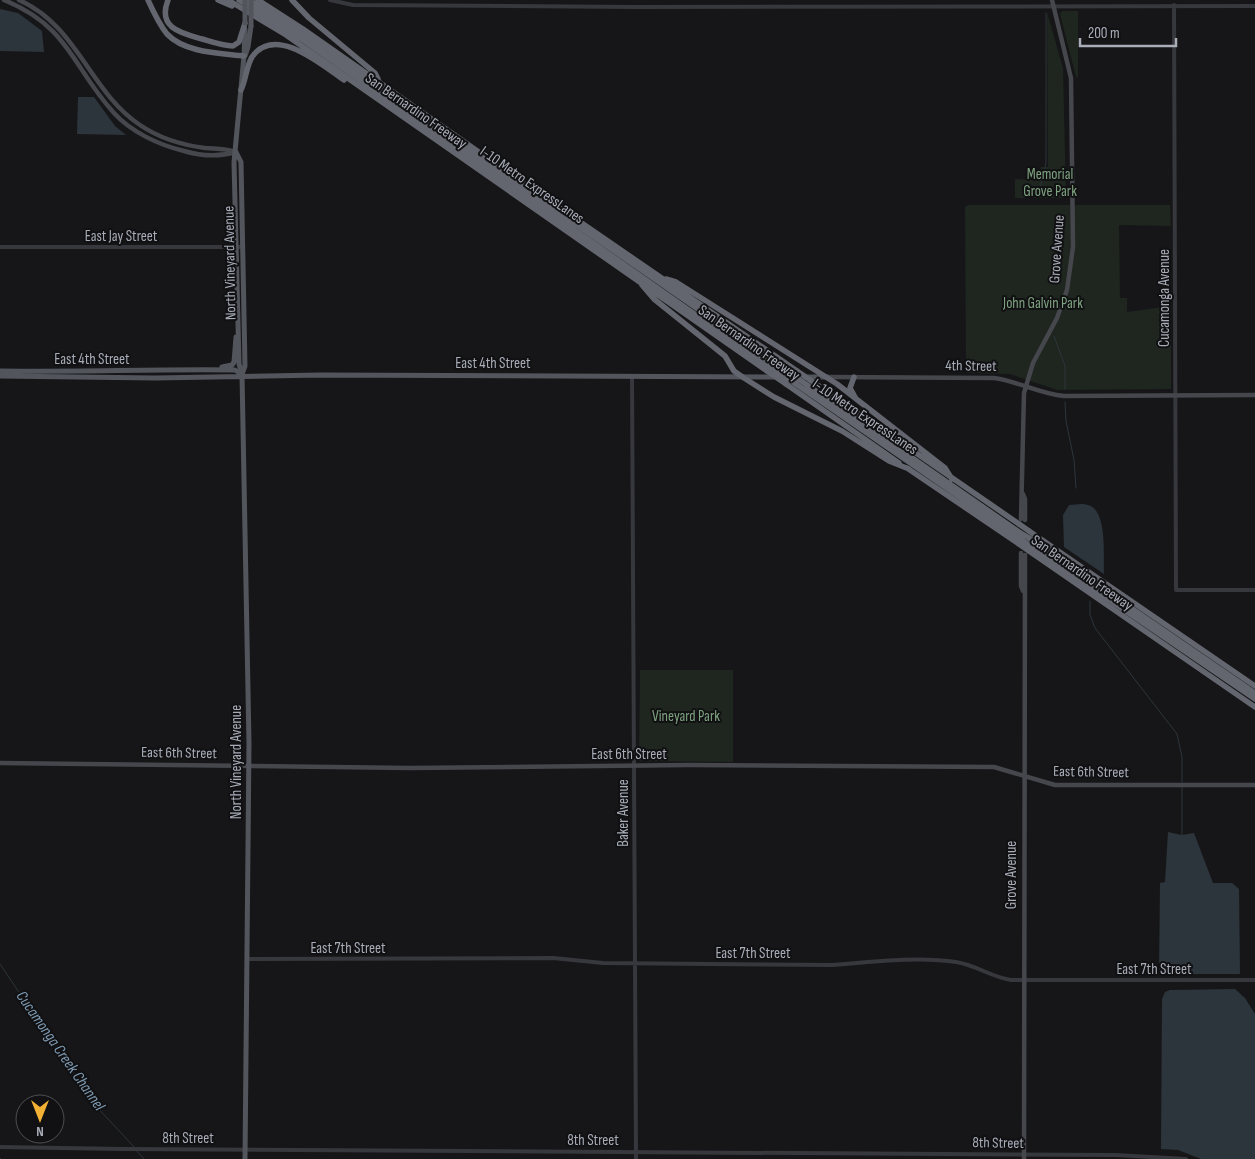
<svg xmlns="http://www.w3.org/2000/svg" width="1255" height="1159" font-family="'Sofia Sans Condensed',sans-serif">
<rect width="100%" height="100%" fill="#161618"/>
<path fill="#1e261f" d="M1062,11H1078V77H1076L1060,14Z
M1047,12L1063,68L1066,198H1015V179L1032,180L1041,167H1048Z
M968,205H1170L1171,226L1119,225L1120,298H1127V312L1171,306V389L1057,390L1010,374L966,373L965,207Z
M640,670H733V762L639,761Z"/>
<path fill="#2c353c" d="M0,9L18,13L42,31L44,52L0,51Z
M78,97H94L115,126L126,135L77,134Z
M1069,505C1075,505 1082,503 1088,505C1108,510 1103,558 1104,574L1064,547L1063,515Z
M1168,832L1182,835L1194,833L1213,883H1232L1239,889L1240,974H1159L1160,883L1165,882Z
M1235,989L1245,998L1255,1014V1159H1201L1178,1150L1161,1149L1162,999L1165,992L1170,990Z"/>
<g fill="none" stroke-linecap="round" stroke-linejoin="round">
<path stroke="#2c353c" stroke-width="1" d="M1038,197L1046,163V13
M1054,336L1065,366V389
M1065,402L1066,421L1074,460L1076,488
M1090,601V615L1095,628L1177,734L1182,757V835
M0,964L95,1105L134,1147
M136,1150L144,1159"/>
<path stroke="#37383d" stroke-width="4" d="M330,0L353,5L635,7L1255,6
M1174,5L1176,590H1255
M0,247H242
M632,377L636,1159
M247,959L553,958L603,963L832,965C870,962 918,956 956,962C976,965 991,977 1011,980H1255
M0,1147L122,1149L1116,1155L1186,1159"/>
<path stroke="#45474d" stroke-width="4.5" d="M4,0C70,27 72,67 114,113C131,132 159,145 184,151C201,156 219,157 236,152
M19,0C78,26 89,91 140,125C159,138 182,145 205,148C215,149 225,148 235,152
M827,377L994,378C1018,381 1039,394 1064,396L1255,395
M1023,494L1025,499V520
M1021,519L1024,393L1033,363L1057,318L1067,290L1073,247L1071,78L1052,0
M1021,553V586L1023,591
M0,763L410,768L689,765L994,767L1055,785H1255
M1024,1159L1025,555"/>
<path stroke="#53555c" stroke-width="5" d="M245,29L244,56L234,162L239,364L242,374L249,743L245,1159
M245,56L248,47L251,26
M236,152L241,162L245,366L242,374
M222,367L232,365L234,362L236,337
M0,371C78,372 156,369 235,370L241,374
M0,376L155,378L320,375L777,377
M805,377H827"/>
<path stroke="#63666e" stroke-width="5.5" d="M148,0C153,11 159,24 167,34C185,53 220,53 244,56
M168,0C157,28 181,33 202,39C212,42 223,46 233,46L239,42L245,23
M218,0L232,6
M228,0L286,35L767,371
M239,0L303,40L776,371
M249,0L298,31L787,371
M258,0L303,29L503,169L797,371
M292,0L309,18L375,73L378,79
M241,90C246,80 246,67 252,57C275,24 322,65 344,80
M666,279L676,282L837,384L945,468L952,479
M642,285L654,299L725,356L734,371L744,378L774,397L842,431L889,461L909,469
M854,377L850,388L855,397
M786,384L899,463
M796,384L1019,538
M816,384L1019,524
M807,385L1019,532
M907,468L1019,544
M1029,531L1255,686
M1029,538L1255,693
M1029,545L1255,699
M1029,551L1255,707"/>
<path stroke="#4a4c52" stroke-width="1" stroke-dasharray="6 5" stroke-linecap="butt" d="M0,1159H1"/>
<path stroke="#53555c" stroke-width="5" d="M245,0V23
M251,26V0"/>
<path stroke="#63666e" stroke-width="5.5" d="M767,371L786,384
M776,371L796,384
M787,371L807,385
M797,371L816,384
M1019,524L1029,531
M1019,532L1029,538
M1019,538L1029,545
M1019,544L1029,551"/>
</g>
<g text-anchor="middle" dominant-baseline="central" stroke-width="4" stroke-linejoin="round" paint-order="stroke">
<g font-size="15" fill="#a8adb8" stroke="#111113">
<text transform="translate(416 111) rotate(35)">San Bernardino Freeway</text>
<text transform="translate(532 185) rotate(35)">I-10 Metro ExpressLanes</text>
<text x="121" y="236">East Jay Street</text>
<text transform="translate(1057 249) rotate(-86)">Grove Avenue</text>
<text transform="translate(230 263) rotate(-91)">North Vineyard Avenue</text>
<text transform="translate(1164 298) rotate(-90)">Cucamonga Avenue</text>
<text transform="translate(749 343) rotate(35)">San Bernardino Freeway</text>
<text x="92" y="359">East 4th Street</text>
<text x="493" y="363">East 4th Street</text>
<text transform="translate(971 366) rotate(1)">4th Street</text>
<text transform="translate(865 417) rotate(34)">I-10 Metro ExpressLanes</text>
<text transform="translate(1082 573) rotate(35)">San Bernardino Freeway</text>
<text transform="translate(179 753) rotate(1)">East 6th Street</text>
<text x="629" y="754">East 6th Street</text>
<text transform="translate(236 762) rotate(-90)">North Vineyard Avenue</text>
<text transform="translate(1091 772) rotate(1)">East 6th Street</text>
<text transform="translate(623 813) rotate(-90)">Baker Avenue</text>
<text transform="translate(1011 875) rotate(-90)">Grove Avenue</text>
<text x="348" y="948">East 7th Street</text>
<text x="753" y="953">East 7th Street</text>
<text x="1154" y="969">East 7th Street</text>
<text x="188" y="1138">8th Street</text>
<text x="593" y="1140">8th Street</text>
<text transform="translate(998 1143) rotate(1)">8th Street</text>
</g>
<g font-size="15" fill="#7fa381" stroke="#111113">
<text x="1050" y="174">Memorial<tspan x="1050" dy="17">Grove Park</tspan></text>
<text x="1043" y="303">John Galvin Park</text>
<text x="686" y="716">Vineyard Park</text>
</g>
<g font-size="16" font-style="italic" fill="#7f9bb3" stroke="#111113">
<text transform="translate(60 1051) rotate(55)">Cucamonga Creek Channel</text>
</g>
</g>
<g transform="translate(40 1119) rotate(180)"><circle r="24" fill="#111113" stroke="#4d4f55"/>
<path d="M0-4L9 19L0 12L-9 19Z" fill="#f2b134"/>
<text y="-8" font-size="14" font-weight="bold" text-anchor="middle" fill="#a8adb8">N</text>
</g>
<path d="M1080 38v8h96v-8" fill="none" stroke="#a8adb8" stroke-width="2.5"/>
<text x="1088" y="38" font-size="15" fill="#a8adb8" stroke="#111113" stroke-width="4" paint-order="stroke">200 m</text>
</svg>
